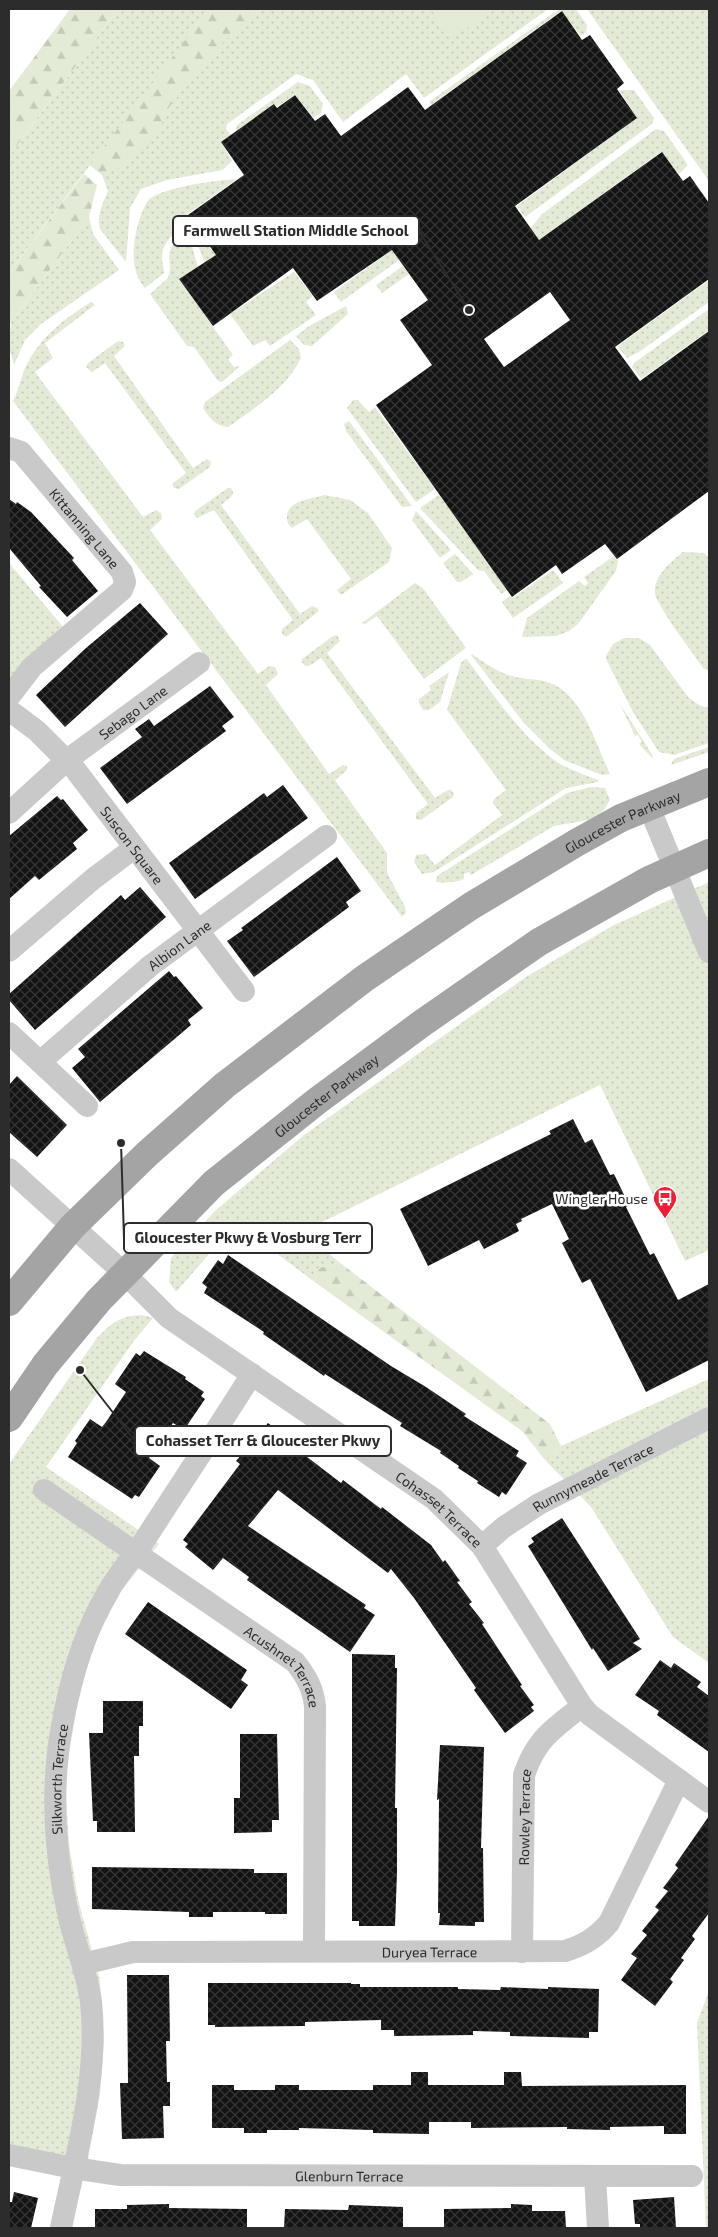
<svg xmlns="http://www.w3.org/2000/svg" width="718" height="2237" font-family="'Exo 2',sans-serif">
<defs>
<pattern id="grass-dots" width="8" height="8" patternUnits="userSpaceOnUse" patternTransform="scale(1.25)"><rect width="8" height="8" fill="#e3ebd7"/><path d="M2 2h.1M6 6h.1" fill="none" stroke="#c3cab9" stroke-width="1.8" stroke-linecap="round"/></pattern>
<pattern id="forest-firs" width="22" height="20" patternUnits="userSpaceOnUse" patternTransform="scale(1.25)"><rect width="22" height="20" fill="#e3ebd7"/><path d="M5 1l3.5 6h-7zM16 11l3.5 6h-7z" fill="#c3cab9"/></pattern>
<pattern id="building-cross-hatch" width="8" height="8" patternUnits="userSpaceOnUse" patternTransform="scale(1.25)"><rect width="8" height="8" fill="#131313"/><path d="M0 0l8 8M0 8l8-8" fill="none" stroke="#363636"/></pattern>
</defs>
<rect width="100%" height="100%" fill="#fff"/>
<path fill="url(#grass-dots)" d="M118,9H209L114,135L214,9H548L424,98L406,74L343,122L313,80L296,74L227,124L226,129L231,135L221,142L232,161L223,170L167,180L141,189L130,208L126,262L100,229C96,216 103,203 108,191L102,175L90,165L9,273V156Z
M559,9H576L587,25L586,32L581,36L561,11L431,105L429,102Z
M587,9H709V181Z
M298,82L310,86L323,104L321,113L313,118L295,94L277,107L275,104L236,131L237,125Z
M619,90H634L654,118L652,124L525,217L517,206L637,118Z
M656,129L664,131L688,165L679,174L661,152L539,240L530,229L541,215Z
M237,179L185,216L187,222C177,231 161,243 162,258C162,263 164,268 164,273L145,288C125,267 135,223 148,200C163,187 217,180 237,179Z
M89,217L93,234L119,270L41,324L25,340L14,365L9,347L11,322Z
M195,225L245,295L205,264L191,227Z
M187,230L198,267L179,279L233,355L228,359L234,367L240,366L222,382L218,381L194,347L187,346L150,294L168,278L170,269L169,253L172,246Z
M392,250L399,260L341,302L334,292Z
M403,266L409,274L382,293L376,285Z
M294,272L313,296L306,302L316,315L270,346L265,340L253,346L230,314Z
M709,280V302L639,352L627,358L618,346Z
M91,302L95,305L45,343L53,358L35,372L143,517L156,510L161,513L162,519L150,530L258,674L269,666L275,667L278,674L266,685L329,774L343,765L347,766V770L335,780L387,853V873L405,907L406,913L402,917L13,401C19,389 21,376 27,364C41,337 65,318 91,302Z
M346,306L348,314L312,346L304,345L296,336L309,326Z
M709,309V330L641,379L632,367L634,363Z
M290,340L299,349L301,358C286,389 256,407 228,427C215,426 210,418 203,408L205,402Z
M118,341L123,342L125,346L114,356L193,468L207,459L211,462L210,467L179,489L174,488L172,484L186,473L105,363L92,372L86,367L88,363Z
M353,400H358L369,412L375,407L435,489L416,502L347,408Z
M349,421L412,506L402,507L346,431L344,424Z
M228,488H231L233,492L232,496L221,505L300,614L312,606L317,608L319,611L286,637L282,634V629L293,620L214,510L197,518L194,515L195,511Z
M440,494L507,590L501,594L484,571L478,570L420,508Z
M325,495L350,500L368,513L392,548L389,562L341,595L337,590L351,579L307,519L292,528C289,525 287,523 287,518C286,500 312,499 325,495Z
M416,511L451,550L440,558L412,520Z
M683,552L704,553L709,558V671L704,669C695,656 656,605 655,593C653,576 672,561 683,552Z
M455,554L473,574L461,582H457L443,563Z
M614,556L618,560L616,571L578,624L569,631L556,636L522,637L527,618L579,581L585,586L588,583L584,577Z
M9,563L65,629L9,681Z
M553,570L563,583L513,618L502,602L510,596L513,598Z
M415,583L423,588L466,648L424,679L377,616L365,624L362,623Z
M337,635L340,641L327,653L435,798L448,790H451L454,794L453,797L421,820L416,819V813L428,804L321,658L309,666H305L302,662V659L333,636Z
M624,638H639L650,645L688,697L699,705L709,708V743L674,755L659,752L634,714L607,661L606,656L613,644Z
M472,654C485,663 497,672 512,676C524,680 538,678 550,683C583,695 596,745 610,774L602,775L564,760L550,749L524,723L471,655Z
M466,658C491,692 516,729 549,756C562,768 582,773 598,780V782L566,788L434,872L422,874L414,862L416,855L426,854L435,865L502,815L493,803L494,799L506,790L447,710L461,663Z
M449,672L440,702L429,710H423L419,703V699L431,690L429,686Z
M620,704L653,756L652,758L639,744L642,742L638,735L635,736Z
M709,747V752L671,765L674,759Z
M591,787L605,788L610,800L604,810L594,819L554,826L471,875L469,872L464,874V879C454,883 447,883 436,882L437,876L567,793Z
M709,882V1250L685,1261L600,1085L302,1232L339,1262L314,1270L316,1283L236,1223L176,1292L169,1282L171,1258L216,1210L304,1135L526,977L612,926Z
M143,1315L153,1318L133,1342L46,1467L159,1544L121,1591L92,1647L76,1711L65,1778L69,1844L78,1899L100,1980L104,2040L100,2095L84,2181L9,2165V1464L97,1338C113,1322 119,1316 143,1315Z
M709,1379V1663L673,1637L591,1507L545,1460L561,1446Z
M709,1991V2228H706L697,2023Z"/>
<path fill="url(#forest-firs)" d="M70,9H118L9,156V91Z
M209,9H261L222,43L191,80L166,111L160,129L147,144L117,169L102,175L90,165Z
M84,174L97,185L89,217L11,322L9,328V273Z
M339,1262L550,1424L561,1446L545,1460L522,1431L316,1283L314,1270Z"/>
<path fill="#e3ebd7" d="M431,9H495L451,39Z"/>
<path fill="url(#building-cross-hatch)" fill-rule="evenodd" d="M562,11L582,40L590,35L624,83L617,89L637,118L515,206L539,240L662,152L683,181L690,176L709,203V279L615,347L640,381L709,331V491L617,559L605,544L562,574L556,565L512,597L376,405L432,365L400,320L428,300L392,250L317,301L293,268L213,326L179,279L216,255L188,215L244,175L221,142L274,104L277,108L295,95L315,121L325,114L341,136L408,87L425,110ZM550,292L570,320L504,367L484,339Z
M9,499L16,504L17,502L31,512L74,558L72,560L98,591L67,617L39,587L41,586L9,548Z
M140,603L168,634L65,727L36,695L86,648Z
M210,686L234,717L222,726L226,731L127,804L100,768L142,737L135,729L149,719L154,726Z
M283,785L308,818L195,899L169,863L264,793L267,797Z
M57,796L61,800L63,799L88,830L73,843L77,849L39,880L35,876L9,899V836Z
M337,857L361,891L346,902L349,907L254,977L227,941L243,930L241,928Z
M140,887L166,917L35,1030L9,1000V994L121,895L125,900Z
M169,971L174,977L176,976L203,1008L188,1020L191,1025L100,1102L72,1068L85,1057L78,1049Z
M17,1076L67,1125L37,1157L9,1132V1085Z
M573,1119L585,1143L592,1139L610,1175L614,1174L629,1205L626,1207L650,1255L654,1253L678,1300L709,1284V1360L646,1392L590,1279L582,1283L562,1243L569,1239L552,1204L521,1219L522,1221L516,1224L519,1231L484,1249L479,1240L428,1266L400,1209L551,1134L549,1131Z
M228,1255L391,1366L426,1387L466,1414L464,1416L519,1451L516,1456L527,1463L506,1495L502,1492L499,1497L477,1483L478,1481L458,1468L459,1466L440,1453L441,1451L400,1426L402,1423L325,1374L324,1376L263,1334L264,1332L204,1293L207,1287L202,1283L218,1260L223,1264Z
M144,1351L186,1377L185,1379L204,1392L201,1396L205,1399L184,1430L173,1423L149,1458L160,1466L139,1497L135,1495L132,1499L68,1457L77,1443L75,1441L90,1419L102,1427L106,1422L126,1392L115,1384L136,1353L140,1356Z
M268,1423L283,1435L287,1430L304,1443L298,1450L341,1483L343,1480L381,1509L382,1507L431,1545L443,1562L445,1560L460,1581L457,1582L472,1602L469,1604L484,1623L482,1624L522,1685L520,1686L534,1705L531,1707L534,1711L505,1733L474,1690L476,1688L414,1598L391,1569L388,1573L278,1490L248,1526L366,1605L364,1608L375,1615L350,1652L247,1580L249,1577L223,1558L213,1570L185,1547L188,1544L183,1540L240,1464L236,1461Z
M562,1518L640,1639L633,1643L642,1649L608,1671L593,1648L592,1650L528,1546L534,1542L531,1538Z
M148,1602L247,1670L241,1680L248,1685L231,1709L125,1634Z
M352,1654L395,1655V1668H397L395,1808H397V1873L395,1926H359V1921H352Z
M660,1660L671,1668L674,1663L701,1682L697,1687L709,1696V1752L657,1715L659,1711L635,1695Z
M103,1701H143V1726H139V1756H134L135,1832H97V1821H93L89,1733H103Z
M240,1734H277L279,1820H272V1832L234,1833V1798H240Z
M440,1745L484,1747L481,1848H483L484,1922H475V1926L439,1925L440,1913H438L439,1799L437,1800Z
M709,1816V1913L692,1936L695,1939L681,1958L684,1960L670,1979L673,1982L655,2006L621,1980L637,1958L631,1954L647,1935L642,1931L659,1910L655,1907L668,1891L663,1888L678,1868L675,1865Z
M92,1867L254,1869V1873H287V1914H265V1912H213V1917H189V1912L92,1909Z
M127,1975H169L170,2041H166L167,2082H170V2106H163L164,2138L122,2139L120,2083H128Z
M208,1983H351V1984H360V1987H458V1989L500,1990L501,1987L548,1989V1987L599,1989L598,2032H589V2038L510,2036V2032L473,2031V2035L394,2036V2030H381V2020L305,2022V2026L215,2027V2025H208Z
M411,2072H428V2085H504V2072H521L522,2086L686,2085V2134H664V2126L610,2127V2130L567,2129V2127L471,2128V2122H429V2134L373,2133V2130L299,2128V2130H267V2133H244V2128H212V2085H234V2090H275V2085H299V2090H373V2085H411Z
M14,2192L38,2198L31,2228H9V2202H12Z
M674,2197L676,2228H640V2224H635L633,2200Z
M169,2204V2208L247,2209V2228H95V2209H127V2205Z
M511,2204L532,2205V2211H565L566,2228H444V2209L511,2208Z
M349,2205L403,2207V2228H284L285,2209L348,2210Z"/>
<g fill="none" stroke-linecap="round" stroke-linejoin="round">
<g stroke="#c9c9c9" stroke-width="22">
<path id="s1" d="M9,448L21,452L122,572L125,582L122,590L32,667L9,697"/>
<path id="s2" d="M9,710L37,731L74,768L244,991"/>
<path d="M649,807L709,952"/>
<path id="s3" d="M9,813L67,760L199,663"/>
<path d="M9,951L93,879L134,848"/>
<path d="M9,1033L87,1106"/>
<path id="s4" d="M40,1062L150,966L326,836"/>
<path id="s5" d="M9,1169L124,1273L169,1318L434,1499L482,1546L582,1706L590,1715L709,1802"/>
<path id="s6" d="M44,1490L295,1662C306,1676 313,1688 315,1706L314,1951"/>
<path id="s7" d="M482,1546L504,1527L539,1504L709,1418"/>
<path id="s8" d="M522,1952L524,1775C536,1739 553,1729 582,1706"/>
<path id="s9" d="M83,1964L133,1952L565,1951C584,1945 596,1938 609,1923L679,1780"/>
<path id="s10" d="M9,2155L73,2168L120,2175L692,2176"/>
<path d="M595,2176L598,2228"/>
<path id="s11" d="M61,2228C76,2154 99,2078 91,2002C87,1974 77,1949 70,1922C55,1858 50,1791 62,1726C70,1681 84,1632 108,1592C117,1575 131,1560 142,1544C179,1487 216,1431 252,1374"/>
</g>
<g stroke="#a4a4a4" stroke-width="28">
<path id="s12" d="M9,1302L72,1227L147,1154L225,1085L365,978L471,906L576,843L621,818L709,782"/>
<path id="s13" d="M9,1418L45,1365L99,1300L214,1183L317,1101L421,1024L539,942L649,880L709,853"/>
</g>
</g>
<defs>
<g id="bus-pin" transform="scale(1.25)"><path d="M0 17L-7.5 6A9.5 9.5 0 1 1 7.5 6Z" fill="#f21e38" stroke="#fff"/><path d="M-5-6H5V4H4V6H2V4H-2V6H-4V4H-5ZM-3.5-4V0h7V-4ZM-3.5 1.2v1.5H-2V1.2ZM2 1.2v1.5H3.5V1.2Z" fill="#fff"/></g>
</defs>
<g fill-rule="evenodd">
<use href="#bus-pin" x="665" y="1198"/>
</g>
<g text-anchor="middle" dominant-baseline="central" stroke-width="5" stroke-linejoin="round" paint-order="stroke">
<g font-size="14" fill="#2c2c2c" stroke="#fff">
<text stroke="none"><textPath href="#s1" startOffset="112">Kittanning Lane</textPath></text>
<text stroke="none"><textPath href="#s3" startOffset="160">Sebago Lane</textPath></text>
<text stroke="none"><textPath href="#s12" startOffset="785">Gloucester Parkway</textPath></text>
<text stroke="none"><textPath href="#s2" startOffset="184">Suscon Square</textPath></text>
<text stroke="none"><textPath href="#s4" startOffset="182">Albion Lane</textPath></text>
<text stroke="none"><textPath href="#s13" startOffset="455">Gloucester Parkway</textPath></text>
<text stroke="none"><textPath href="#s7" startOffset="131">Runnymeade Terrace</textPath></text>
<text stroke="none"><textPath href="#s5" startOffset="550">Cohasset Terrace</textPath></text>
<text stroke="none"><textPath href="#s6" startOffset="300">Acushnet Terrace</textPath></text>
<text stroke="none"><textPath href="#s11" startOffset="456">Silkworth Terrace</textPath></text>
<text stroke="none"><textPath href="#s8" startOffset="135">Rowley Terrace</textPath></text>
<text stroke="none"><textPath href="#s9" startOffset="348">Duryea Terrace</textPath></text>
<text stroke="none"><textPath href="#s10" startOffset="342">Glenburn Terrace</textPath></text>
</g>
<g font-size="14" fill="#2c2c2c" stroke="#fff" text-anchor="end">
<text x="648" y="1198">Wingler House</text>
</g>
</g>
<path fill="none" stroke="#2c2c2c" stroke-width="2" d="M469 310L419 231M121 1143L124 1238M80 1370L135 1441"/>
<g fill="#2c2c2c" stroke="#fff" stroke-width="2">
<circle cx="469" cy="310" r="5"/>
<circle cx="121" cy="1143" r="5"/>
<circle cx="80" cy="1370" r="5"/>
</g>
<g fill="#fff" stroke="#2c2c2c" stroke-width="2">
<rect x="173" y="216" width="246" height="30" rx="5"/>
<rect x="124" y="1223" width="248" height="30" rx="5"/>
<rect x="135" y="1426" width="256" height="30" rx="5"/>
</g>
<g font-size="15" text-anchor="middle" font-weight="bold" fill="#2c2c2c">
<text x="296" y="236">Farmwell Station Middle School</text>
<text x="248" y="1243">Gloucester Pkwy &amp; Vosburg Terr</text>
<text x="263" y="1446">Cohasset Terr &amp; Gloucester Pkwy</text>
</g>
<rect width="718" height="2237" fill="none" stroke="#2c2c2c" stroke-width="20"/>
</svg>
